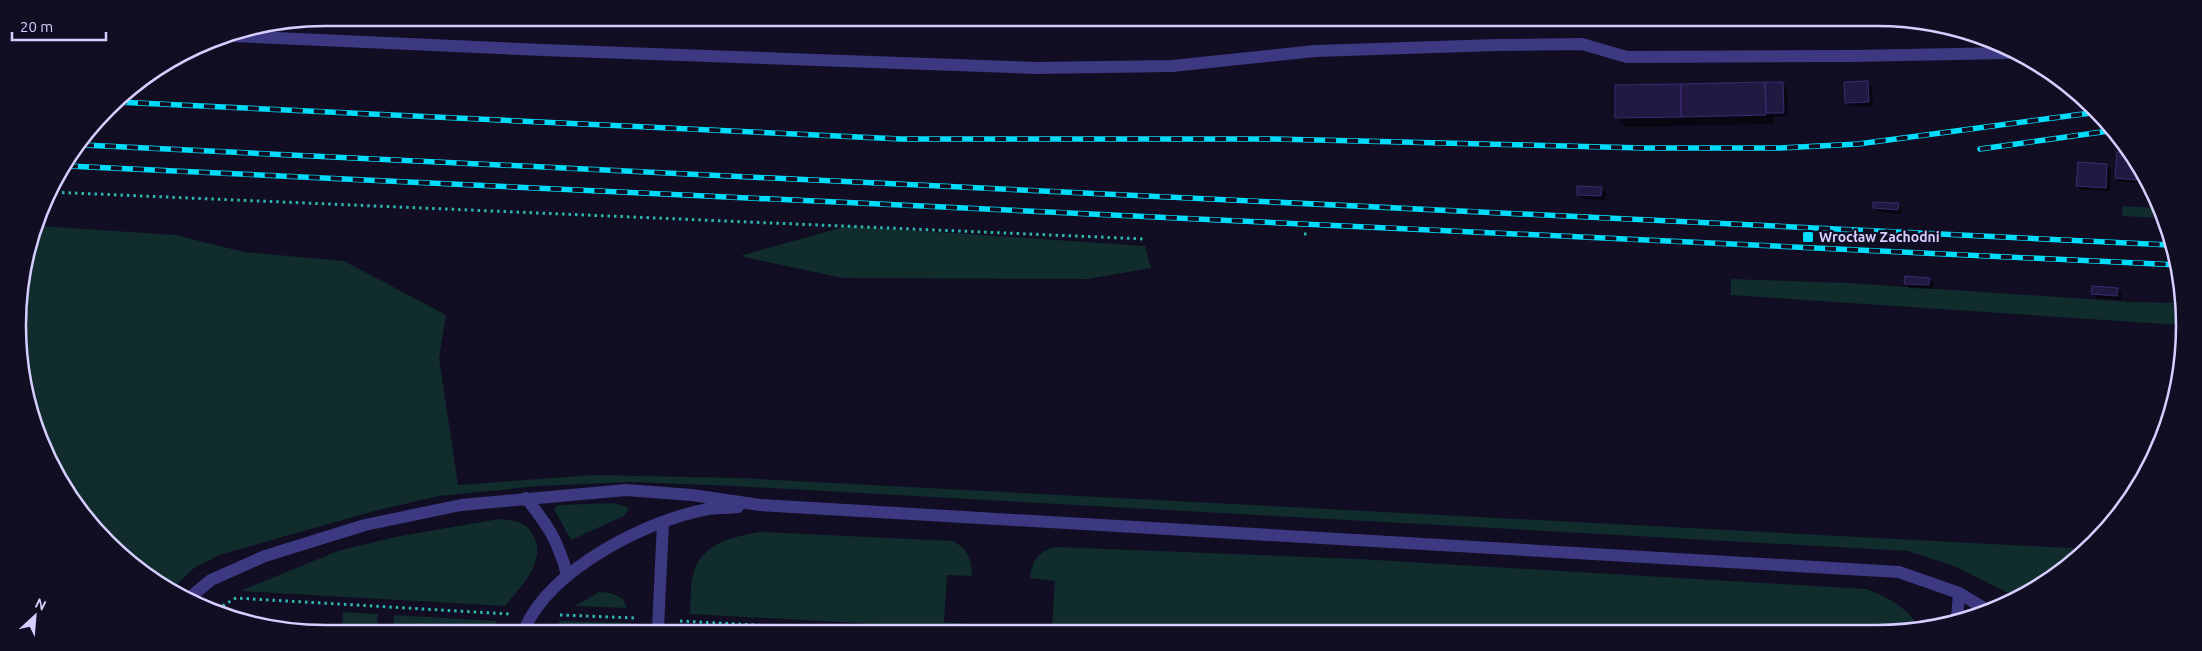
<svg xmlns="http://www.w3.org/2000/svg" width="2202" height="651" font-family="Ubuntu,sans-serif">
<rect width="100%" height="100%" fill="#110d22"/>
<path fill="#102c2c" d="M2123,206L2155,208L2159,218L2122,216Z
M39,226L175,235L244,252L344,261L446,315L439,358L458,485L594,475L738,478L2087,549L2018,598L1957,567L1908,551L733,486L631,482L539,486L439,496L378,510L219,555L194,568L170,591L81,513L28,405L18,305Z
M847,226L1145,246L1151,268L1088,279L842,278L740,256Z
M1731,279L1848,283L2132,302L2179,303V325L1731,295Z
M615,503L629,508L624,516L571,540L555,511V508L558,505Z
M499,519C516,521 526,521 534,537C547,561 519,589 505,606L240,591L338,551L395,537Z
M760,532L953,541C968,549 972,560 972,576L947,575L944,622L969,624V629L690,614C691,602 690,587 693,575C701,543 732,537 760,532Z
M1057,547L1359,559L1866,589C1891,598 1907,608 1921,630L1027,629V627L1052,628L1055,581L1030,578C1032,560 1039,550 1057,547Z
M599,592L611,593L623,599L627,608L575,606Z
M343,612L378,614L377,628L342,627Z
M394,615L497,621L494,628H393Z
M560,621L631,623L630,628H555Z"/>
<path fill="#0007" d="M1619,22H1667V24L1623,25Z
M1867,83L1872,87L1873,106H1851L1846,102Z
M1783,84L1787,88L1788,116L1774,117V124L1625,127L1617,118V86Z
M2118,153L2132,154L2140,173V183L2121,182L2116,178Z
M2107,165L2111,170L2110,191L2081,190L2077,186Z
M1601,188L1606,193L1605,200L1583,199L1578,194Z
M1898,204L1902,208V214L1878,212L1874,208Z
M1929,279L1934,283L1933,289L1909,288L1905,284Z
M2117,289L2122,293L2121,300L2097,298L2092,294Z"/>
<path fill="#221943" stroke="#3a2b70" d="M1868,81L1869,102L1845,103L1844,82Z
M1765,82H1783L1784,113H1766Z
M1765,82L1766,115L1681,117V84Z
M1681,84V117L1615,118V85Z
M2117,152H2131L2132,154L2137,165L2136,180L2115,178Z
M2078,162L2107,164L2106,188L2076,186Z
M1577,186L1602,187L1601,196L1577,195Z
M1873,202L1899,203L1898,210L1873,208Z
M1905,276L1930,278L1929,285L1904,284Z
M2092,286L2118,288L2117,296L2091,294Z
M258,625L321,628H266Z"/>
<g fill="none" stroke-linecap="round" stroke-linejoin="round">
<path stroke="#2db5af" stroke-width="3" stroke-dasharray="2.5 4" stroke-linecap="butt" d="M49,192L1145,239
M1304,234H1309
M217,609L236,598L509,614
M560,615L636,618
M680,621L829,629"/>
<path stroke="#3c3882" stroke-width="12" d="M233,36L543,50L1036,68L1172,66L1315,51L1495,45L1582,44L1627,57L1852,56L2008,53
M526,498C549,527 557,539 567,574
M188,599L211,580L265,556L365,525L461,505L626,490L692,495L760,505L1899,572L1959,593L1987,610
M1957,618L1959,593
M525,628C551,569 647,520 708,509C717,508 728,508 738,507
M658,628L663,523"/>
<g stroke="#00dcf9" stroke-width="5.5">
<path id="rail" d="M116,102L901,139H1275L1645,148H1780L1858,144L2091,113
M83,145L2170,245
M1980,149L2109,131
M67,166L2179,265"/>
</g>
<use href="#rail" stroke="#110d22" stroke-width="4" stroke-dasharray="11" stroke-linecap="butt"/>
</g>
<rect fill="#00dcf9" stroke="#110d22" stroke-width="2" x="1802" y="231" width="12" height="12" rx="2.5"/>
<g text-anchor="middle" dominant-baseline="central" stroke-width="4.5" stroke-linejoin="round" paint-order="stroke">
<g font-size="14" font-weight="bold" fill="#d5ceff" stroke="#110d22" text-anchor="start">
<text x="1819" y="237">Wrocław Zachodni</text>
</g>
</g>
<path d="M0 0H2202V651H0ZM325 26H1877A299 299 0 0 1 2176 325V326A299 299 0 0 1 1877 625H325A299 299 0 0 1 26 326V325A299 299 0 0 1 325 26Z" fill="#110d22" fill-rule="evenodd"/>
<path fill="none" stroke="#d5ceff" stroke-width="2.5" d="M325 26H1877A299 299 0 0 1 2176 325V326A299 299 0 0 1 1877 625H325A299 299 0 0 1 26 326V325A299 299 0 0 1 325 26Z"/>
<g transform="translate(35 616) rotate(26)" stroke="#110d22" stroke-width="4" paint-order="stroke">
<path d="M0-4L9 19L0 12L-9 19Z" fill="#d5ceff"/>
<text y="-8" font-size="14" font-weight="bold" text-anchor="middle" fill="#d5ceff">N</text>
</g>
<path d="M12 32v8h94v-8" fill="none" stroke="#d5ceff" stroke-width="2.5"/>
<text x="20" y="32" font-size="15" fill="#d5ceff" stroke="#110d22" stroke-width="4" paint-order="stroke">20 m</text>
</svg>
